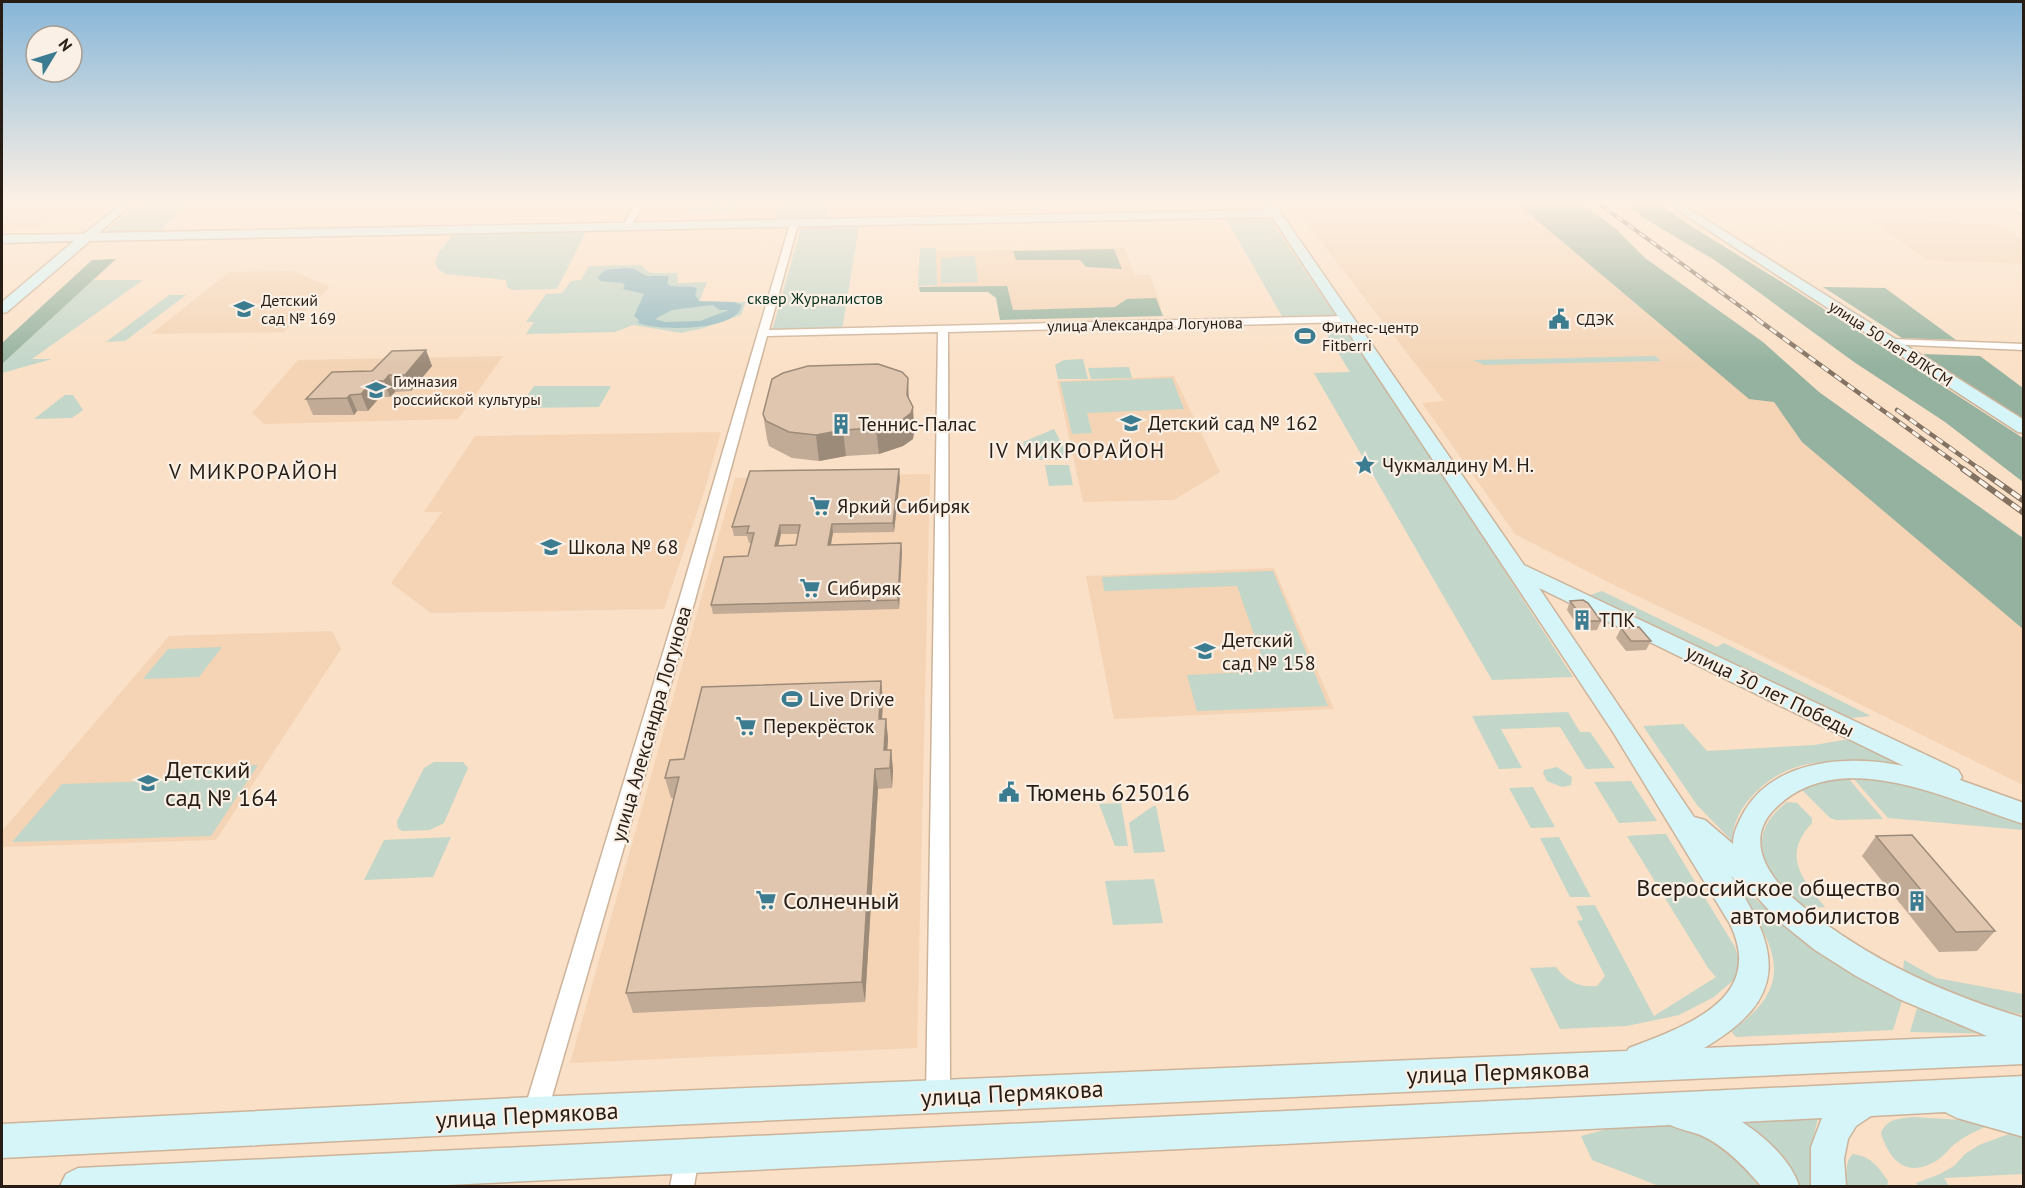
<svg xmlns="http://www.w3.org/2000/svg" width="2025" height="1188" font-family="'PT Sans',sans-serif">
<rect width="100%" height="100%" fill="#fae0c6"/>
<path fill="#f4d4b5" d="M2,200H75L37,228L2,230Z
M1289,200H1532L2023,592V785L1728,639L1616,586L1515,534L1422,403L1444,401Z
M1870,219L1997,224L2023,240V264L1927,260Z
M1125,248L1134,275H1150L1162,308L1006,310L1004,288L930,289L932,251Z
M293,271L330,287L284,332L151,334L229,272Z
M503,356L458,419L264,424L252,413L298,360Z
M1174,376L1220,472L1174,500L1083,502L1057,381Z
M721,432L705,489L664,609L431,613L391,583L442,512H424L475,436Z
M930,474L917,1048L570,1063L735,478Z
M1274,568L1334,709L1114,719L1086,576Z
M332,631L341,649L216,840L2,847V831L169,636Z"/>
<path fill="#c2d6c9" d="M143,200H191L160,231L105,232Z
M727,200H754L740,203L746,207L721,213L716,210L695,215L686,210L719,202L724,205L731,203Z
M782,200H832L827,217L775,218Z
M1270,218V219L1335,315L1282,316L1226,219Z
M859,227L842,330L772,331L801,228Z
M586,232L557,289L512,290L507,287L506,280L446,274L439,270L435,263L439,252L454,234Z
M920,248H936L937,285L918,286Z
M972,256L975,257L978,282L941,283V258Z
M641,265L650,273H677L678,283L707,282L699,302H746L741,315L704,328L681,333L633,325L615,332L526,334L534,322H526L546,294L562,293L571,281L581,280L589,266Z
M93,280H143L32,359H52L2,373V364Z
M169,295H186L125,341L106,342Z
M1320,324H1345L1573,677L1492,680L1314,373L1350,372Z
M1655,356L1661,361L1484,365L1473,360Z
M1083,359L1088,379H1058L1055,365L1064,360Z
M1129,367L1132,378L1091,379L1088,368Z
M1172,378L1184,409L1087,413L1092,433L1072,434L1060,382Z
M534,386H611L599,407L519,408Z
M65,395H73L83,410L72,418L34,419Z
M1054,429L1070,459L1039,460L1037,448H1024L1023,442Z
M1045,465H1069L1073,485L1049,486Z
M1273,571L1328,706L1197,711L1187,675L1267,671L1237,586L1104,591L1102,577Z
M1602,591L1717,647L1724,643L1871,716L1851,718L1590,595Z
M222,647L199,677L143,679L168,649Z
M1568,712L1580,732H1590L1615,768L1586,769L1560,727L1501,729L1522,768L1499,769L1472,716Z
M1683,724L1707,751L1814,745L1856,738L1933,775C1873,765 1803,743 1755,793C1741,807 1733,822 1732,841L1697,805L1643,726Z
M434,762H463L468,768L444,823L430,830L402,831L398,828L397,821L424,768Z
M258,765L211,836L12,842L62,784L186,780L196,767Z
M1557,767L1572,777L1571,785L1562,787L1547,781L1543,773L1544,770Z
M1848,778L1883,819L1836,820L1830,818L1801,789L1817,781Z
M1853,778L1908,784L2023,822V830L1888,818Z
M1631,781L1657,821L1619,823L1594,782Z
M1533,787L1555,827L1531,828L1509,788Z
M1787,802L1797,803L1812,818V823C1782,855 1801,878 1825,907C1801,909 1794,901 1779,882C1755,852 1755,827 1787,802Z
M1121,803L1128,846H1115L1099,804Z
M1153,806H1156L1165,852L1134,853L1129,823Z
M1661,834H1666L1735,947L1740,964L1736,978L1714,997L1679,1015L1627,1026L1560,1029L1530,968L1556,967C1566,981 1579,988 1597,986L1605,976L1577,921L1583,920L1576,906L1595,905L1654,1016L1716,977L1708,968L1627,836Z
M451,837L433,877L364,880L384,840Z
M1559,837L1591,897H1570L1540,838Z
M1154,879L1163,923L1113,925L1105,881Z
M1747,892L1775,916L1903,998L1893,1030L1736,1037L1731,1031C1796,985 1777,952 1742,893Z
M1904,960L1936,978L2023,994V1015L1967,1001L1903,972Z
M1918,1005L2000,1034L1910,1032Z
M1912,1117L1997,1122C1982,1128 1968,1134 1956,1143C1949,1148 1945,1155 1939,1159C1909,1179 1890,1163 1881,1133C1887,1119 1897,1119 1912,1117Z
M1818,1118L1812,1144L1816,1186H1796L1732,1121Z
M1630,1123L1691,1126L1755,1165L1770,1186H1659L1592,1160L1581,1136Z
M2017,1131L2023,1132V1174L1944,1178L1949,1186H1919L1916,1183L1940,1174L1954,1166L1965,1154L1979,1145Z
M1853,1154C1870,1156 1879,1167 1888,1181L1887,1186H1847C1846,1177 1845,1160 1853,1154Z"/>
<path fill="#94b29f" d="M1513,200H1577L1616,229L1645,258L1763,342L1819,392L2023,538V629L1802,442L1774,402L1749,399Z
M1621,200H1654L1691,226L1796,291L2023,438V482L1945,422L1854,362L1716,261L1644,218Z
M1114,249L1122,269L1086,267L1080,260H1016L1013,251Z
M116,259L2,364V343L92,260Z
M1007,286L1013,310L1115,307L1127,299L1156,298L1163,316L1000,320L996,298L988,292H920L919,287Z
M1823,287L1885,288L1956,340L1902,338Z
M1923,354L1980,356L2023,388V420Z"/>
<path fill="#93bac1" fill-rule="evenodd" d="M626,268L634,269L647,276H669L667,283L670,286L694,287L697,289L695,295L699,301L734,302L742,305C736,332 659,331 638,323L639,320L634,316L644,294L623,289L625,285L622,283L600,281L598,277L605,270ZM712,305L720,310H729L700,321L665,322L655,319L672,310Z"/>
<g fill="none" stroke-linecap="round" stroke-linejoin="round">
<g stroke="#ccb39a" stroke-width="3">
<path id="street" d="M638,200H646L629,229H623L622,227Z
M1997,200H2006L2024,209V215Z
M794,221L798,224L769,330L1347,316L1352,319L1347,322L948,332L950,1097L946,1105L938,1109L930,1105L926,1097L938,332L767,336L695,600L547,1114L543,1122L535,1126L527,1122L523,1114L679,600L790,224Z
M1891,339L2024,344V350L1887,344V340Z
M687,1145L696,1148L699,1157L694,1186H670L678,1148Z"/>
</g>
<g stroke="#ccb39a" stroke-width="3">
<path id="secondary" d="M125,200H137L99,233L1267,210L1261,201L1272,200L1524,565L1958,770L1962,777L1960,780L2024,803V824C1950,801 1835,740 1771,813C1754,833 1759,856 1773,876C1785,893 1803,907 1819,919C1880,965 1951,996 2024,1018V1064L535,1131L2,1158V1124L535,1097L1627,1051L1629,1048C1683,1027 1767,1000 1730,924L1613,732L1272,217L90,241L7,312L2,313V302L74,241L2,243V235L84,234ZM1539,588L1904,766C1850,755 1777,758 1745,810C1739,821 1733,832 1733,844L1705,820L1694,817ZM1731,876L1747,891L1754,894L1780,922L1815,950L1856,976L1899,999L1987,1036L1704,1048C1790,998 1781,950 1731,876Z
M1662,200H1675L2024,420V433L2018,432Z
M2024,1076V1137L1957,1118L1945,1112L1871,1116L1856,1126L1848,1139L1844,1159L1846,1186H1811V1147L1822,1118L1742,1122C1765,1137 1791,1160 1799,1186H1761C1744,1166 1723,1144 1698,1134C1689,1131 1679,1129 1670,1125L427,1186H60L66,1174L78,1168Z"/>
</g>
<use href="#street" fill="#fff" fill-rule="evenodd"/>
<use href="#secondary" fill="#d5f5f8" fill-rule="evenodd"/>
<g stroke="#837262" stroke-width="4">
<path id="rail-far2" d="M1594,200L1759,320"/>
</g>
<g stroke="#837262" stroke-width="4.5">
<path id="rail-far1" d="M1757,319L1965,470
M1897,410L1981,470"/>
</g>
<g stroke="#837262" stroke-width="6">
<path id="rail" d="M1963,469L2024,513
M1979,469L2024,501"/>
</g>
<use href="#rail-far2" stroke="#fbf0e6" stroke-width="2" stroke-dasharray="7" stroke-linecap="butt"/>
<use href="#rail-far1" stroke="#fbf0e6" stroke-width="3" stroke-dasharray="8" stroke-linecap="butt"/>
<use href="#rail" stroke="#fbf0e6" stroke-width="4" stroke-dasharray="10" stroke-linecap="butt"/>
</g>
<path fill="#c1aa96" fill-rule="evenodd" d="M1135,200H1176V201L1136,202Z
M426,350L432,366L411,391L395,392L390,397H380L368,411H357L354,415H313L306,399Z
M909,399L913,407L914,432L913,439L903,446L879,454L846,456L819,461L792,458L769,446L767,439L763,414Z
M900,478L894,532L833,533L831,545L902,552L899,609L713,614L711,605L748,556L752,543H749L747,536H734L732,527ZM781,534H798L796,545L778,546Z
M1570,601L1601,621L1597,630L1581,631L1567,610Z
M1621,628L1651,641L1646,650L1626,651L1616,638Z
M881,681L883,700L882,719H886L888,739L887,750H891L893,770L892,788L878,789L865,1002L633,1013L626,993L674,798H671L665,778L684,759Z
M1876,836L1995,931L1977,951L1939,952L1862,856Z"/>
<path fill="#9d8b7a" d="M426,350L432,366L411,391L405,375Z
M389,375L395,392L390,397L384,381Z
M908,378L909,402L913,407L914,432L913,439L903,446L879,454L876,428L907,395Z
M373,381L380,397L368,411L361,394Z
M350,395L357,411L354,415L347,398Z
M843,430L846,456L819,461L816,435Z
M899,469L900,478L894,532L893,523Z
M832,524L833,533L829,554L828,545Z
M780,525L781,534L776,555L775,546Z
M901,543L902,552L899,609L898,600Z
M881,681L883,700L881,739L879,719Z
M886,719L888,739L886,770L884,750Z
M891,750L893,770L892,788L890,768Z
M875,769L878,789L865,1002L862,982Z"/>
<path fill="#e0c6ae" stroke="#9d8b7a" stroke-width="1.5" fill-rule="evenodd" d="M426,350L405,375H389L384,381H373L361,394L350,395L347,398L306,399L332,372L372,371L392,351Z
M878,364L902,372L908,378L907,395L913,407L911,413L902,420L876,428L843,430L816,435L789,432L766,421L763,414L772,379L783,373L808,366Z
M899,469L893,523L832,524L828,545L901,543L898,600L711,605L724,557L748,556L754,533H747L749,526L732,527L750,471ZM780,525H800L796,545L775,546Z
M1583,600L1588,603L1601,621H1585L1570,601Z
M1639,627L1651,641H1631L1621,628Z
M881,681L879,719H886L884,750H891L890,768L875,769L862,982L626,993L679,777L665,778L670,760L684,759L702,687Z
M1912,835L1995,931L1956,932L1876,836Z"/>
<linearGradient id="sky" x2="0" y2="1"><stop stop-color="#86b6d8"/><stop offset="0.55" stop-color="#fdf1e5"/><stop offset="1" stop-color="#fdf1e5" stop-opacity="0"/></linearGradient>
<rect width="2025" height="366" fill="url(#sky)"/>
<defs>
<g id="school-bare" transform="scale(1.62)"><path d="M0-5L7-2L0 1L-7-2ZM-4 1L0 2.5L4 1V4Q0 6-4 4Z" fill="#3c7c90" stroke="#fbf0e6" stroke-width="2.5" paint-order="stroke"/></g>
<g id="civic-bare" transform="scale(1.62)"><path d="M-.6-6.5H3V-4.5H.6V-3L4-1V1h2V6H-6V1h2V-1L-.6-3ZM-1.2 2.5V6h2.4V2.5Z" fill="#3c7c90" stroke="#fbf0e6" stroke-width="2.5" paint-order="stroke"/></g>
<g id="stadium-bare" transform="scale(1.62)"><path d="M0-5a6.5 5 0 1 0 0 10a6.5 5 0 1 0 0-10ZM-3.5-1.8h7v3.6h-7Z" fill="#3c7c90" stroke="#fbf0e6" stroke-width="2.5" paint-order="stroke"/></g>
<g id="building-bare" transform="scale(1.62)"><path d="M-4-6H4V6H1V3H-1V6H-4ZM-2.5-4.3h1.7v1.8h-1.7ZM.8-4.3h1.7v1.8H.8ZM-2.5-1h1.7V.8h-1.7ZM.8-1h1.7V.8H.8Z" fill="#3c7c90" stroke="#fbf0e6" stroke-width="2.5" paint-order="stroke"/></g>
<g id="sight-bare" transform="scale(1.62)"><path d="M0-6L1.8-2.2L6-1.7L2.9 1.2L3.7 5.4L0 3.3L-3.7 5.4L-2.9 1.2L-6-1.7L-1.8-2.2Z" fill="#3c7c90" stroke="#fbf0e6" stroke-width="2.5" paint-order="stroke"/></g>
<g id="supermarket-bare" transform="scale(1.62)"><path d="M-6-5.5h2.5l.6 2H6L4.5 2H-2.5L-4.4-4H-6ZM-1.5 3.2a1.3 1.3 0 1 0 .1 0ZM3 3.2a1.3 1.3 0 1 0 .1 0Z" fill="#3c7c90" stroke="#fbf0e6" stroke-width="2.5" paint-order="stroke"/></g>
</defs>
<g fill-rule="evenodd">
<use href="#school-bare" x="244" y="309"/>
<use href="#civic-bare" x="1559" y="319"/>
<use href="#stadium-bare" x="1305" y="336"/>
<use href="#school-bare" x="376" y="390"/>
<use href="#school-bare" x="1131" y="423"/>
<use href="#building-bare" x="841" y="424"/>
<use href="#sight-bare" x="1365" y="465"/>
<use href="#supermarket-bare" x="820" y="506"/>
<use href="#school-bare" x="551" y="547"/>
<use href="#supermarket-bare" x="810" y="588"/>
<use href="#building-bare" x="1582" y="620"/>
<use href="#school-bare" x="1205" y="651"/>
<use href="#stadium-bare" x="792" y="699"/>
<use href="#supermarket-bare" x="746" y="726"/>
<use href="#school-bare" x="148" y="783"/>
<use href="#civic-bare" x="1009" y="792"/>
<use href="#supermarket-bare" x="766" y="900"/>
<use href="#building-bare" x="1917" y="901"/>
</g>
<g text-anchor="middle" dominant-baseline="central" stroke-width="4.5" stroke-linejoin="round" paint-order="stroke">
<g font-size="16" fill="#09321e" stroke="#fbf0e6">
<text x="815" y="298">сквер Журналистов</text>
</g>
<g font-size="16" fill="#271d14" stroke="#fbf0e6" text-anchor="start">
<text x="261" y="300">Детский<tspan x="261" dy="18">сад № 169</tspan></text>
<text x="1576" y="319">СДЭК</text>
<text x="1322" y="327">Фитнес-центр<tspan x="1322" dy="18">Fitberri</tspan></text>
<text x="393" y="381">Гимназия<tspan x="393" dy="18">российской культуры</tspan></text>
</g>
<g font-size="16" fill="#271d14" stroke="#fbf0e6">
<text transform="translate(1145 324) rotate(-1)">улица Александра Логунова</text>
<text transform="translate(1891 343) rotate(33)">улица 50 лет ВЛКСМ</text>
</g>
<g font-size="20" fill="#271d14" stroke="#fbf0e6" text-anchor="start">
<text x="1148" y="423">Детский сад № 162</text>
<text x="858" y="424">Теннис-Палас</text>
<text x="1382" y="465">Чукмалдину М. Н.</text>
<text x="837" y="506">Яркий Сибиряк</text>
<text x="568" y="547">Школа № 68</text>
<text x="827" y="588">Сибиряк</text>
<text x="1599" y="620">ТПК</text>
<text x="1222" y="640">Детский<tspan x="1222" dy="23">сад № 158</tspan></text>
<text x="809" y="699">Live Drive</text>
<text x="763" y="726">Перекрёсток</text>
</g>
<g font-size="20" fill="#271d14" stroke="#fbf0e6">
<text transform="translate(1770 691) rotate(26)">улица 30 лет Победы</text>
<text transform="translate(651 724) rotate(-74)">улица Александра Логунова</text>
</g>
<g font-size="21" letter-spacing="1.5" fill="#271d14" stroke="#fbf0e6">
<text x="1077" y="450">IV МИКРОРАЙОН</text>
<text x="254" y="471">V МИКРОРАЙОН</text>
</g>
<g font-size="24" fill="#271d14" stroke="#fbf0e6" text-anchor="start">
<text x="165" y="769">Детский<tspan x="165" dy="28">сад № 164</tspan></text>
<text x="1026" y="792">Тюмень 625016</text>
<text x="1900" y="887" text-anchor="end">Всероссийское общество<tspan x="1900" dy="28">автомобилистов</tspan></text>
<text x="783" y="900">Солнечный</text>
</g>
<g font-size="24" fill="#271d14" stroke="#fbf0e6">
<text transform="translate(1498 1072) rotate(-2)">улица Пермякова</text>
<text transform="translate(1012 1093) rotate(-3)">улица Пермякова</text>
<text transform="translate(527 1115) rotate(-3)">улица Пермякова</text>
</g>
</g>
<rect width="2025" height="1188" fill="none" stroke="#271d14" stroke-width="6"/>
<g transform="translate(54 54) rotate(52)"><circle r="28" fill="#fbf0e6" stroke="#a69c92" stroke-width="1.5"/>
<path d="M0-4.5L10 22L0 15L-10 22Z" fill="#3c7c90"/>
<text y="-9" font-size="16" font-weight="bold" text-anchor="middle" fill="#271d14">N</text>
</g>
</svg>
